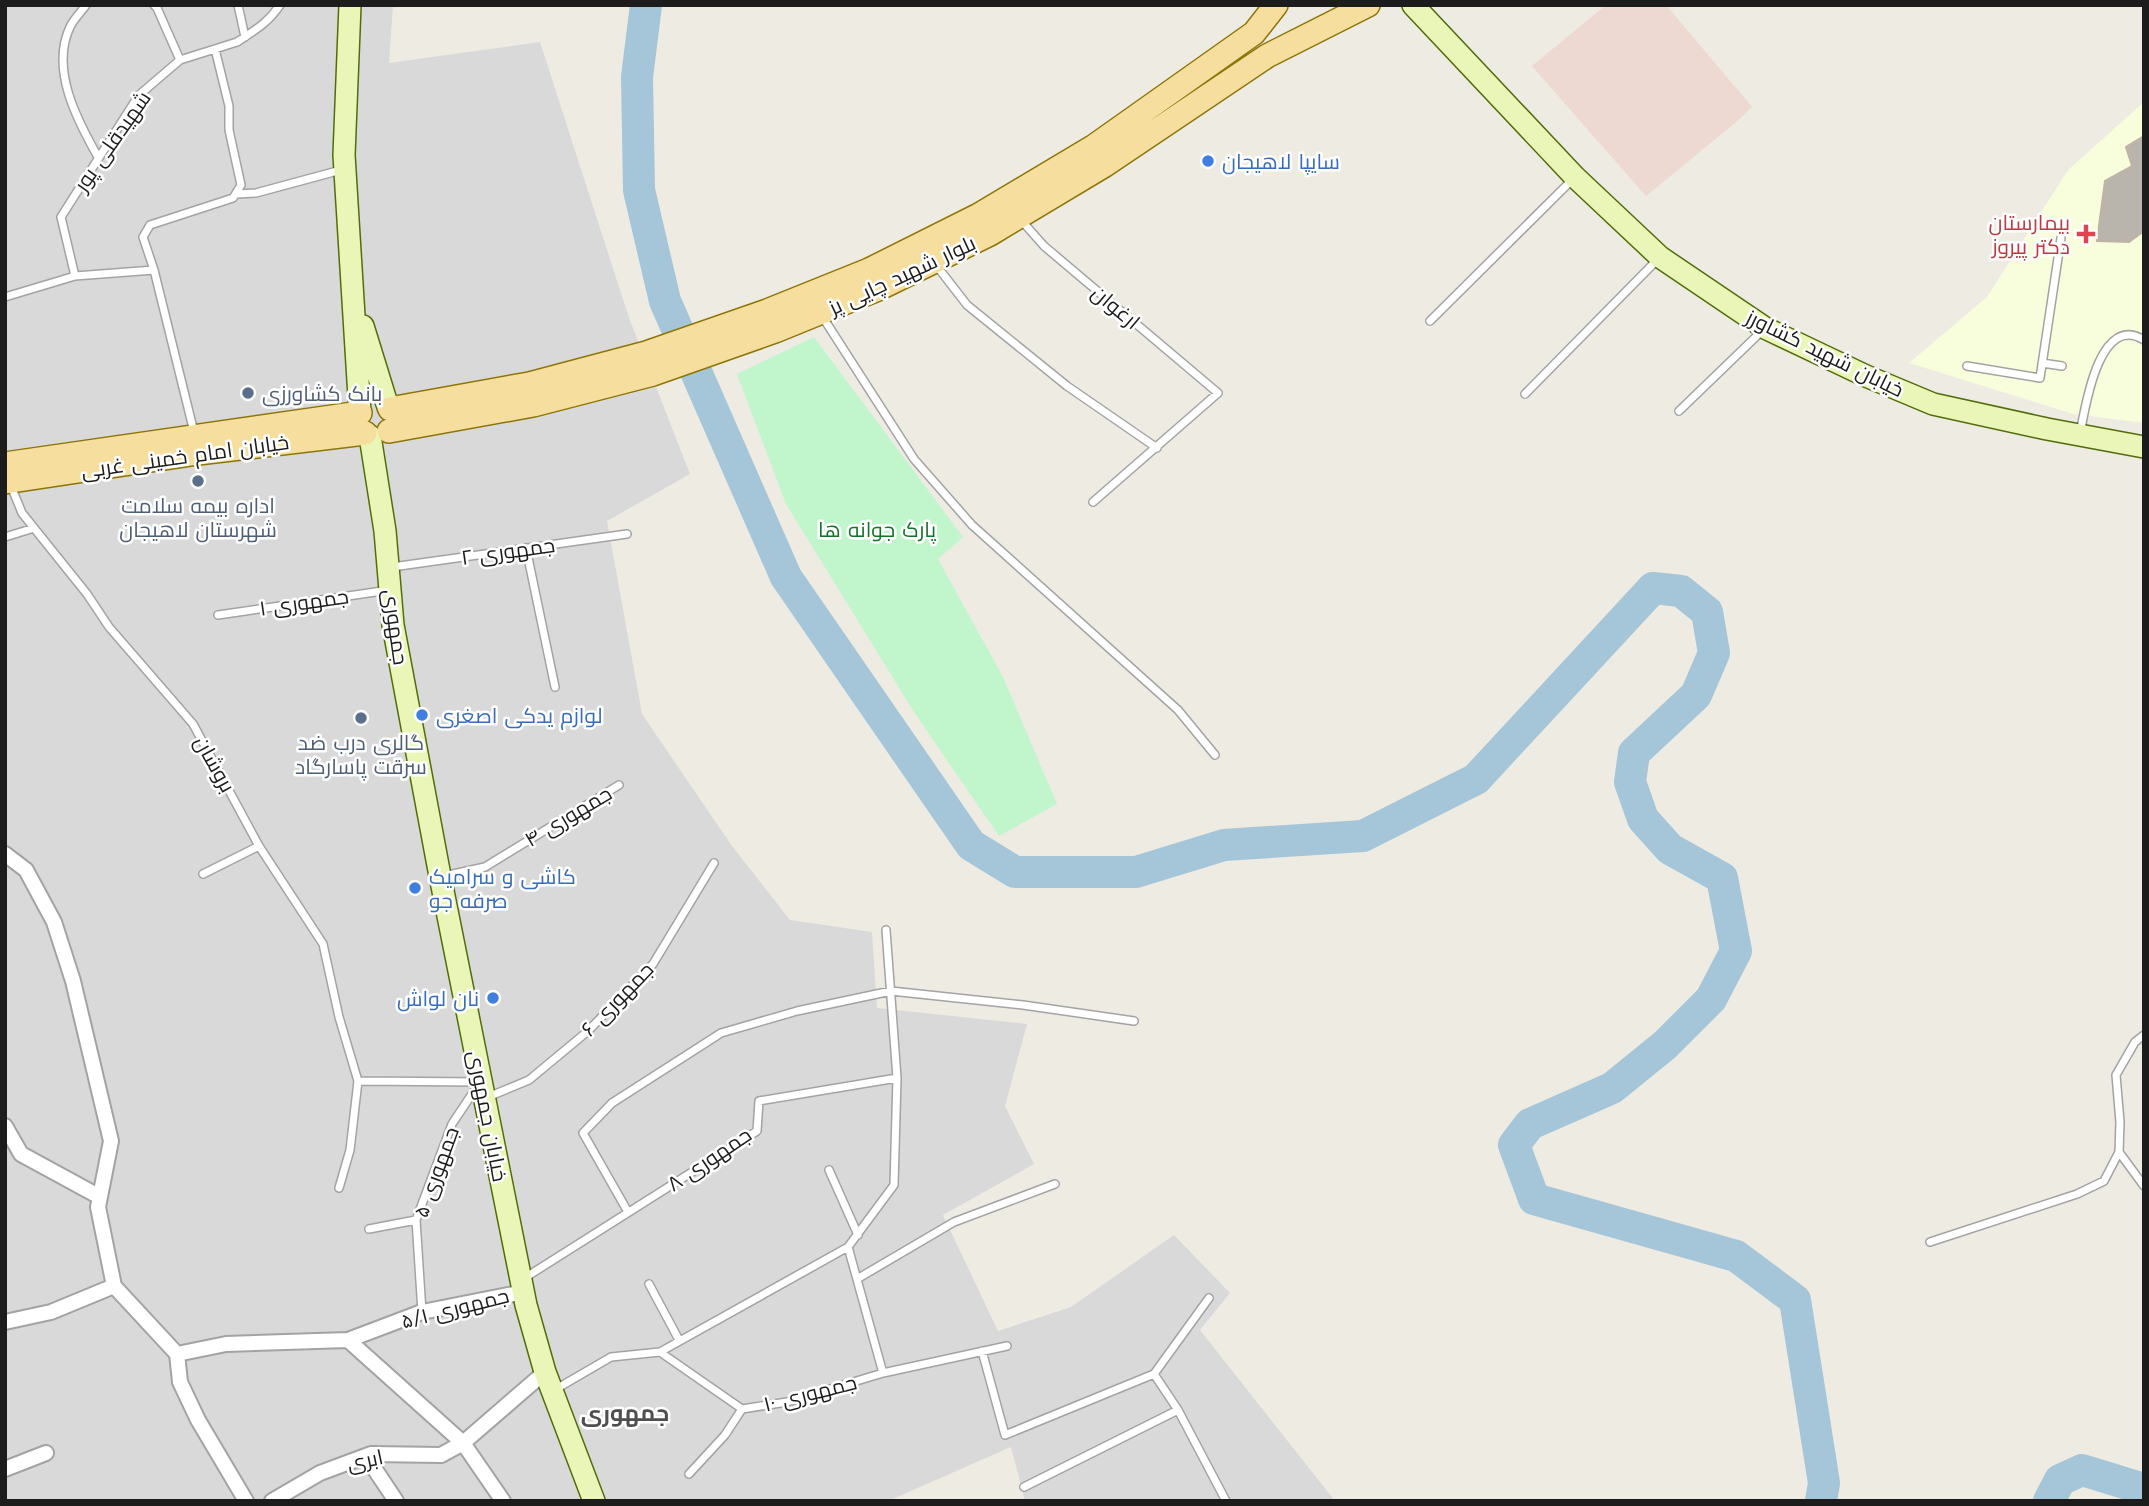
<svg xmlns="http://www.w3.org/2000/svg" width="2149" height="1506" font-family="'Work Sans',Cairo,sans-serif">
<rect width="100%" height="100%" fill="#edebe2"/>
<path fill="#dad9d9" d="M5,5H393L389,63L540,42L629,318L690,474L607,521L642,714L732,846L790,920L872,932L877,1008L1027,1024L1005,1106L1034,1164L943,1215L998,1331L1071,1307L1174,1235L1230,1293L1200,1330L1335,1501H1025L1011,1447L888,1501H5Z"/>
<path fill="#edd8d2" d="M1606,5H1666L1752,107L1736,122L1646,196L1532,66Z"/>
<path fill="#f8fddc" d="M2144,102V423L2073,414L1909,363L1987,297L2068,170Z"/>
<path fill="#c1f6cd" d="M814,337L963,537L938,559L1003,677L1057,804L999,836L914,712L786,504L737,374Z"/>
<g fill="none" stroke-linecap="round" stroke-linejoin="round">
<path stroke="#a5c5d9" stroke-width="32" d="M646,5L637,77L639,190L665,301L786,577L971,845L1015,872H1136L1224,845L1363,836L1476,779L1653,588L1681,591L1707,612L1714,653L1696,695L1634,753L1630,782L1643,819L1670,849L1722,878L1736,951L1711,999L1665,1045L1612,1088L1530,1124L1514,1145L1534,1199L1736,1256L1795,1300L1824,1483L1821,1501
M2049,1501L2060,1480L2082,1470L2144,1489"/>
</g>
<path fill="#b9b4ac" stroke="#beb4a6" stroke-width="2" d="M2144,136V231L2129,242L2097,241L2105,181L2132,166L2126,147Z"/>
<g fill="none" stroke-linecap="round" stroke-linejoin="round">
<g stroke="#a3a3a3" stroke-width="10">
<path id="lane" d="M86,5C81,12 73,20 70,27C50,69 77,120 98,157
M154,5L157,8L180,60
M238,5L245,37
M236,194L256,193L341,170
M1021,220L1044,246L1218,393L1093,502
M936,265L967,305L1067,386L1157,448
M75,276L154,270
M5,297L75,276L61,217L139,95L180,60L237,42C255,30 268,23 280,5
M822,316L914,459L972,525L1178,710L1215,755
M1430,321L1572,180
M2042,363L2062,366
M1967,366L2040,378L2061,238
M1525,394L1659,258
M1679,411L1764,329
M194,432L154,270L143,237L150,225L233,198L241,185L229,130V106L215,49
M2080,434C2085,408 2099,312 2144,340
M11,486L22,513L87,594L109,627L193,724L259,846L323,944L339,1017L358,1081L350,1150L339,1188
M5,537L34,528
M526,548L555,687
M392,567L627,534
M218,615L389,590
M203,874L259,846
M444,876L485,867L619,785
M358,1081L480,1082
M488,1097L529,1080L588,1031L653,964L714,863
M2119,1152L2144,1186
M829,1170L858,1235
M628,1212L583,1133L612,1103L721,1033L797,1011L891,991L1023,1005L1134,1021
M369,1229L416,1220
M1930,1242L2077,1194L2104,1181L2119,1152L2120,1122L2116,1075L2135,1042L2144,1035
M848,1247L883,1373
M523,1279L757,1131L759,1101L897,1078
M857,1279L954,1222L1055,1184
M649,1284L679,1340
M422,1312L416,1220L452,1124L478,1085
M982,1351L1005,1435L1154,1374L1209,1298
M660,1352L848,1247L894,1185L897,1078L886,930
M1154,1374L1178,1410L1226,1501
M556,1389L611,1357L660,1352L742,1409L787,1402L883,1373L1007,1346
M689,1474L725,1435L742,1409
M1024,1487L1178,1410"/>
</g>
<g stroke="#a3a3a3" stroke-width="18">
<path id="street" d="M5,854L26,870L54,922L73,981L111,1141L98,1207L114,1286L177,1354L226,1344L348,1340L463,1443L441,1455L371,1454L320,1473L272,1501
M5,1126L21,1154L100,1197
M5,1322L51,1312L114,1286
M348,1340L422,1312L524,1292
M177,1354L180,1382L198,1420L246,1501
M366,1456L396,1501
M5,1469L46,1453
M503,1501L463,1443L545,1372"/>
</g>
<g stroke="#526c0a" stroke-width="24">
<path id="secondary" d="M350,5L344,155L360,413
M1413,5L1575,177L1660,257L1765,328L1866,376L1933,404L2047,429L2144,447
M363,326L388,407
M370,436L385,531L393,625L440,876L526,1305L545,1372L594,1501"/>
</g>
<g stroke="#8d7608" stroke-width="26">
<path id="primary" d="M390,409L529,384L646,353L767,311L869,270L979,215L1093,147L1254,33L1276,5
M389,431L533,405L653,374L775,331L878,289L990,234L1105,165L1267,56L1368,5
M5,464L360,413
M5,482L198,453L365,433"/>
</g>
<use href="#lane" stroke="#fff" stroke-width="7"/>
<use href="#street" stroke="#fff" stroke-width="14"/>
<use href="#secondary" stroke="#e9f6b8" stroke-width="21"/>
<use href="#primary" stroke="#f6de9e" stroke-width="23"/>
</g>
<g fill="#3f7fe0" stroke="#fff" stroke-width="2.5">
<circle cx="1208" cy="161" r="7"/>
<circle cx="422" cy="715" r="7"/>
<circle cx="415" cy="888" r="7"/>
<circle cx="493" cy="998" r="7"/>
</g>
<path fill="#e0444e" stroke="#fff" stroke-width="2.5" d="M2082.5 223.5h7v7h7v7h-7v7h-7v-7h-7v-7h7z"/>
<g fill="#5c6f8a" stroke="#fff" stroke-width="2.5">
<circle cx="248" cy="393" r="7"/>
<circle cx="198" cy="481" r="7"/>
<circle cx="361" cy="718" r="7"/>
</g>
<g text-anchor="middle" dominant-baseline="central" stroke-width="5" stroke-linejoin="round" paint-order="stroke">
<g font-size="21" fill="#1c1c1c" stroke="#fff">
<text transform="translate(112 141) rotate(-55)">شهیدقلی پور</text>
<text transform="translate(902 275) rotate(-25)">بلوار شهید چایی پز</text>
<text transform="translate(1116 307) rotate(40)">ارغوان</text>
<text transform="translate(1825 353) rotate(26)">خیابان شهید کشاورز</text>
<text transform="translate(185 456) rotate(-8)">خیابان امام خمینی غربی</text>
<text transform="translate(508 551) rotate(-8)">جمهوری ۲</text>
<text transform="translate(304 602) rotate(-8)">جمهوری ۱</text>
<text transform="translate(396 627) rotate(82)">جمهوری</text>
<text transform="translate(215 764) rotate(61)">بروشان</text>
<text transform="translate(568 816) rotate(-31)">جمهوری ۴</text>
<text transform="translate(617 999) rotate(-46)">جمهوری ۶</text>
<text transform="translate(488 1116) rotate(79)">خیابان جمهوری</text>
<text transform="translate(709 1159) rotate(-34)">جمهوری ۸</text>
<text transform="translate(436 1172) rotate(-70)">جمهوری ۵</text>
<text transform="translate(455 1308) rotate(-14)">جمهوری ۵/۱</text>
<text transform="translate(810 1393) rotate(-14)">جمهوری ۱۰</text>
<text transform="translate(365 1460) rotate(-12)">ابری</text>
</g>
<g font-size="21" fill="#366cbe" stroke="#fff" text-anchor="start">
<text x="1222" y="161">سایپا لاهیجان</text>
<text x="436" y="715">لوازم یدکی اصغری</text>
<text x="429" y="876">کاشی و سرامیک<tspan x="429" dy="24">صرفه جو</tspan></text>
<text x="479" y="998" text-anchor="end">نان لواش</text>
</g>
<g font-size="21" fill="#be3a42" stroke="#fff" text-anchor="end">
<text x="2070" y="222">بیمارستان<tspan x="2070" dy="24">دکتر پیروز</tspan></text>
</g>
<g font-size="21" fill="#4e5e75" stroke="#fff">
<text x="262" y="393" text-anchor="start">بانک کشاورزی</text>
<text x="198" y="505">اداره بیمه سلامت<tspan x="198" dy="24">شهرستان لاهیجان</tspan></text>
<text x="361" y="742">گالری درب ضد<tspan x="361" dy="24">سرقت پاسارگاد</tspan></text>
</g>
<g font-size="21" fill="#117429" stroke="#fff">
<text x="877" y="529">پارک جوانه ها</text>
</g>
<g font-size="23" font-weight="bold" fill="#4f4f4f" stroke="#fff">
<text x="625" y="1413">جمهوری</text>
</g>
</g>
<rect width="2149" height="1506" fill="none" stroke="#1c1c1c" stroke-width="14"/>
</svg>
